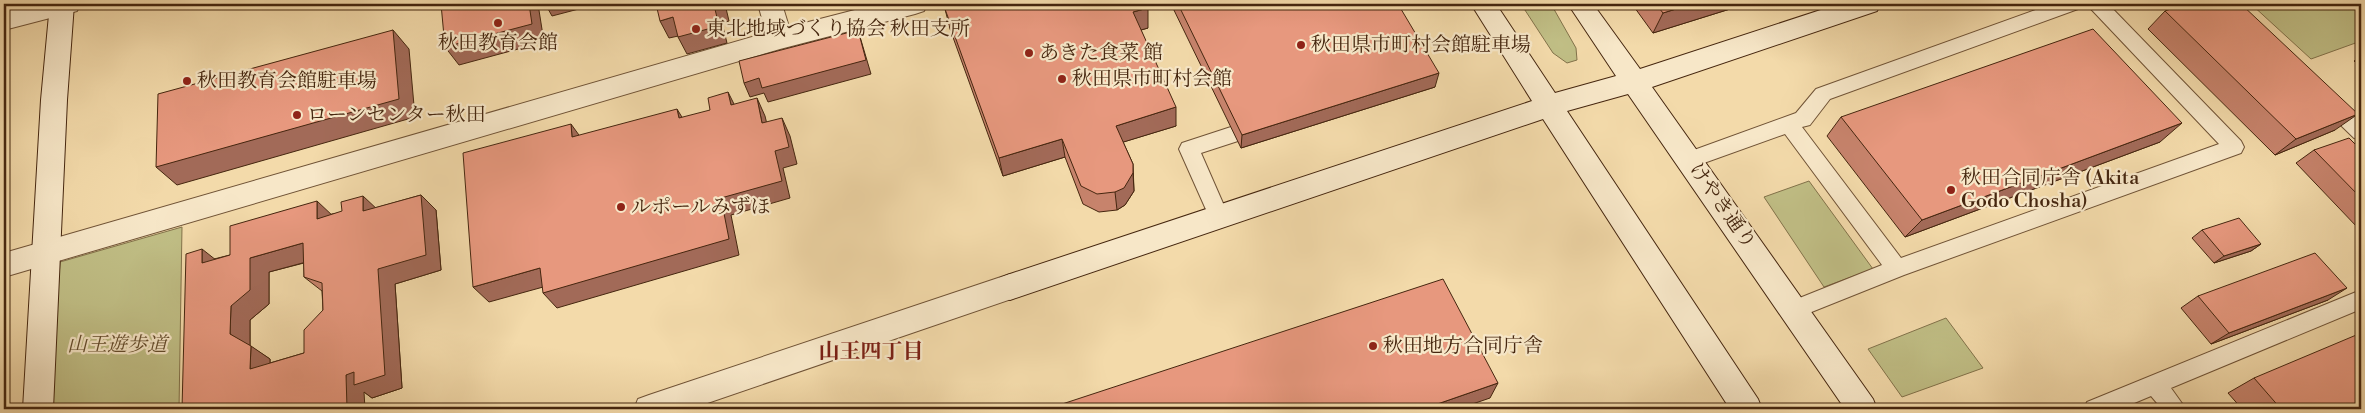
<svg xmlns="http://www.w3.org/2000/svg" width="2365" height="413" font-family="'Libre Bodoni','Noto Serif JP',serif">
<rect width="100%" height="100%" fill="#f3daaa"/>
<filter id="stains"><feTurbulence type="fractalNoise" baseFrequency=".004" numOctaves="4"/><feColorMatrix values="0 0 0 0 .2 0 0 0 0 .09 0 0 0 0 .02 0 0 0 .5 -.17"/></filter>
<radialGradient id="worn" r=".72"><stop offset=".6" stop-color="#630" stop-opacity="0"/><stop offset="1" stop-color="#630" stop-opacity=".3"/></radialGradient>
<path fill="#c0be85" stroke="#82724a" d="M1521,4H1551L1576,48L1577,60L1567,63L1553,53Z
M2251,4H2361V41L2311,59Z
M1809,181L1873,269L1824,287L1764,197Z
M182,227L179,409H50L60,262Z
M1946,318L1983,368L1902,397L1868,349Z"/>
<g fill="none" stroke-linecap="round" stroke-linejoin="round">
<g stroke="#705336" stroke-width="2">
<path id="lane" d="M2052,4H2081L2078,9L1830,99L1810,125L1802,127L1901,258L2219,144L2091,9L2088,4H2108L2241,141L2244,147L2241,153L1904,275L1794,319L1787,317L1784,310L1787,303L1882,265L1785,134L1690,168L1683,166L1680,160L1683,154L1796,113L1816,89Z
M2329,94L2336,97L2361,120V140L2354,138L2322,107L2319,102L2322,97Z
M1234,126L1241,128L1244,134L1241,140L1201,153L1229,217L1226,223L1219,226L1212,223L1179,149L1182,143Z
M2361,290V309L2171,388L2186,409H2162L2151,396L2120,409H2084L2087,402Z"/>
</g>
<g stroke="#705336" stroke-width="2">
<path id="street" d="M30,4H80L77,11L4,30V10Z
M758,4H782L789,27L878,4H927L924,11L915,14L780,49L4,277V253L766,33Z
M1010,274L1020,278L1024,287L1020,296L690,409H634L638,399L649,395Z"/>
</g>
<g stroke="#45260f" stroke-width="2">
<path id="secondary" d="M50,4H74L67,100L53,409H23L41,100Z
M1471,4H1496L1555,93L1616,76L1568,4H1593L1640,69L1839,4H1880L1877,11L1652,87L1873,399L1877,409H1845L1628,94L1567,111L1758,399L1762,409H1730L1543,119L1010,300L1000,296L996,287L1000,278L1010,274L1532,101Z"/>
</g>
<use href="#lane" fill="#f7e7c8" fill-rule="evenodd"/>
<use href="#street" fill="#f7e7c8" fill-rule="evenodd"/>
<use href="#secondary" fill="#f7e7c8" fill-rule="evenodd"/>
</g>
<path fill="#c7836c" stroke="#45260f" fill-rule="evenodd" d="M1171,4H1398L1435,87L1241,148Z
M1632,4H1746L1653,33Z
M945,9L1148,28L1141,30L1176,126L1123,142L1133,164L1134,191L1125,205L1117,210L1099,212L1083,204L1065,157L1003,176L950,29Z
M2165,11L2335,130L2275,155L2148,29Z
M2361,56V68L2354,61Z
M1841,117L2160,142L1905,237L1827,136Z
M2314,150H2361V226L2358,228L2296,163Z
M421,195L436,210L441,270L395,284L402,388L372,398L364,392L182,409L214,259L230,255L332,214L375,208ZM304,263V277L322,291L323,310L304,353L270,363V359L250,346V320L269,304V272Z
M2202,230L2261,244L2251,251L2214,263L2192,238Z
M2198,296L2328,300L2211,344L2181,308Z
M2254,378L2361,409H2242L2228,393Z"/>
<path fill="#a26a58" stroke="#45260f" d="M529,4H538L544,42L459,65L445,47Z
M560,4H594V5L552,16L547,7Z
M718,4H725L729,21L722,23L727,43L687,54L678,37L714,5Z
M1692,4H1746L1653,33L1663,13Z
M1148,8V28L1134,32L1133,12Z
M673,17L683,35L669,38L660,21Z
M393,30L409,49L415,117L177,185L156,167Z
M858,30L871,74L768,102L764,93L750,97L744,83Z
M1439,73L1435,87L1241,148L1242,135Z
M728,92L737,110L731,105Z
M757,98L765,116L771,141L762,123Z
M1176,107V126L1117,144L1116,126Z
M677,109L688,127L679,118Z
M2358,114L2335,130L2275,155L2296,139Z
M782,118L790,136L797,164L783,168L790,198L731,215L739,255L557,308L543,293L721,198L775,151Z
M2182,123L2160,142L1905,237L1922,220Z
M571,124L584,142L572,137Z
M1062,139L1065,157L1003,176L999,158Z
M1133,173L1134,191L1125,205L1117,210L1115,192Z
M421,195L436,210L441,270L395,284L402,388L372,398L364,392L365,409H343L346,375L378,269Z
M363,196L379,211H363Z
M317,201L334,217L317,219Z
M303,243L321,258L269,272V304L250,320V348L230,334L231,306L250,258Z
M2261,244L2251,251L2214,263L2224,256Z
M202,249L221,264L202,263Z
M540,268L554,284L489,302L473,287Z
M2347,288L2328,300L2211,344L2229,333Z
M251,346L270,359V382L250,369Z
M1498,383L1490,398L1458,409H1423Z"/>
<path fill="#e7987e" stroke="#45260f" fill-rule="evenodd" d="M441,4H529L532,24L445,47Z
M546,4H560L547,7Z
M656,4H718L714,5L719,26L678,37L673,17L660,21Z
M963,4H1146L1148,8L1133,12L1176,107L1116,126L1133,164V173L1124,188L1115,192L1097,194L1081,186L1062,139L999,158L945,9Z
M1178,4H1398L1439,73L1242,135Z
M1656,4H1692L1663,13Z
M2185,4H2241L2358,114L2296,139L2165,11Z
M2093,29L2182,123L1922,220L1841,117Z
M393,30L399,99L156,167L158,94Z
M858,30L866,60L762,88L759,78L744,83L739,61Z
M728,92L731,105L757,98L762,123L782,118L789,147L775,151L782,181L721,198L729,239L543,293L540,268L473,287L463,153L571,124L572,137L677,109L679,118L710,110L708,98Z
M2349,138L2361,150V198L2314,150Z
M421,195L426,255L378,269L385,375L354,385V372L346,375L347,408L343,409H182L186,254L202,249V263L230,255V226L317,201V219L342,211L341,202L363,196V211ZM303,243L304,277L322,283L323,310L304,330V353L250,369L251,346L230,334L231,306L250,290V258Z
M2239,218L2261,244L2224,256L2202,230Z
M2315,253L2347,288L2229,333L2198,296Z
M1443,279L1498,383L1423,409H1047Z
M2361,333V409H2281L2254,378Z"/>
<g fill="#8f2418" stroke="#f7e7c8" stroke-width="2">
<circle cx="498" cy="23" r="5"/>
<circle cx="696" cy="29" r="5"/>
<circle cx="1301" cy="45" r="5"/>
<circle cx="1029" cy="53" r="5"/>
<circle cx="1062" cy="79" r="5"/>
<circle cx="187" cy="81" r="5"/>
<circle cx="297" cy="115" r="5"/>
<circle cx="1951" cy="190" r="5"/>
<circle cx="621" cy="207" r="5"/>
<circle cx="1373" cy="346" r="5"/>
</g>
<g text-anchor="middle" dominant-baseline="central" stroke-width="4.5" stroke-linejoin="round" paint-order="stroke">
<g font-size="20" fill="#45260f" stroke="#f7e7c8" text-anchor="start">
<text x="706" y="29">東北地域づくり協会 秋田支所</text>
<text x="498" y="43" text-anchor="middle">秋田教育会館</text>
<text x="1311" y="45">秋田県市町村会館駐車場</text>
<text x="1039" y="53">あきた食菜 館</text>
<text x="1072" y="79">秋田県市町村会館</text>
<text x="197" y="81">秋田教育会館駐車場</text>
<text x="307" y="115">ローンセンター秋田</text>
<text x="1961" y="178">秋田合同庁舎 (Akita<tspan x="1961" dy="23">Godo Chosha)</tspan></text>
<text x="631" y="207">ルポールみずほ</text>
<text x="1383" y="346">秋田地方合同庁舎</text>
</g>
<g font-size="20" fill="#45260f" stroke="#f7e7c8">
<text transform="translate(1722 206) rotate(55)">けやき通り</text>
</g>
<g font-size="20" font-style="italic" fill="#644c2c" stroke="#f7e7c8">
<text x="117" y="345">山王遊歩道</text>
</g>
<g font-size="21" font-weight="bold" fill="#7a1f14" stroke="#f7e7c8">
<text x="871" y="352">山王四丁目</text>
</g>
</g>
<rect width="2365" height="413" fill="none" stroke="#f3daaa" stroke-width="20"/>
<rect x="5" y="5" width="2355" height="403" fill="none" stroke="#45260f" stroke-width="2.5"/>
<rect x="10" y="10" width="2345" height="393" fill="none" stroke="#45260f"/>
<rect width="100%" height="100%" filter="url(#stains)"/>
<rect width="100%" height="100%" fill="url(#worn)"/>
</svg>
